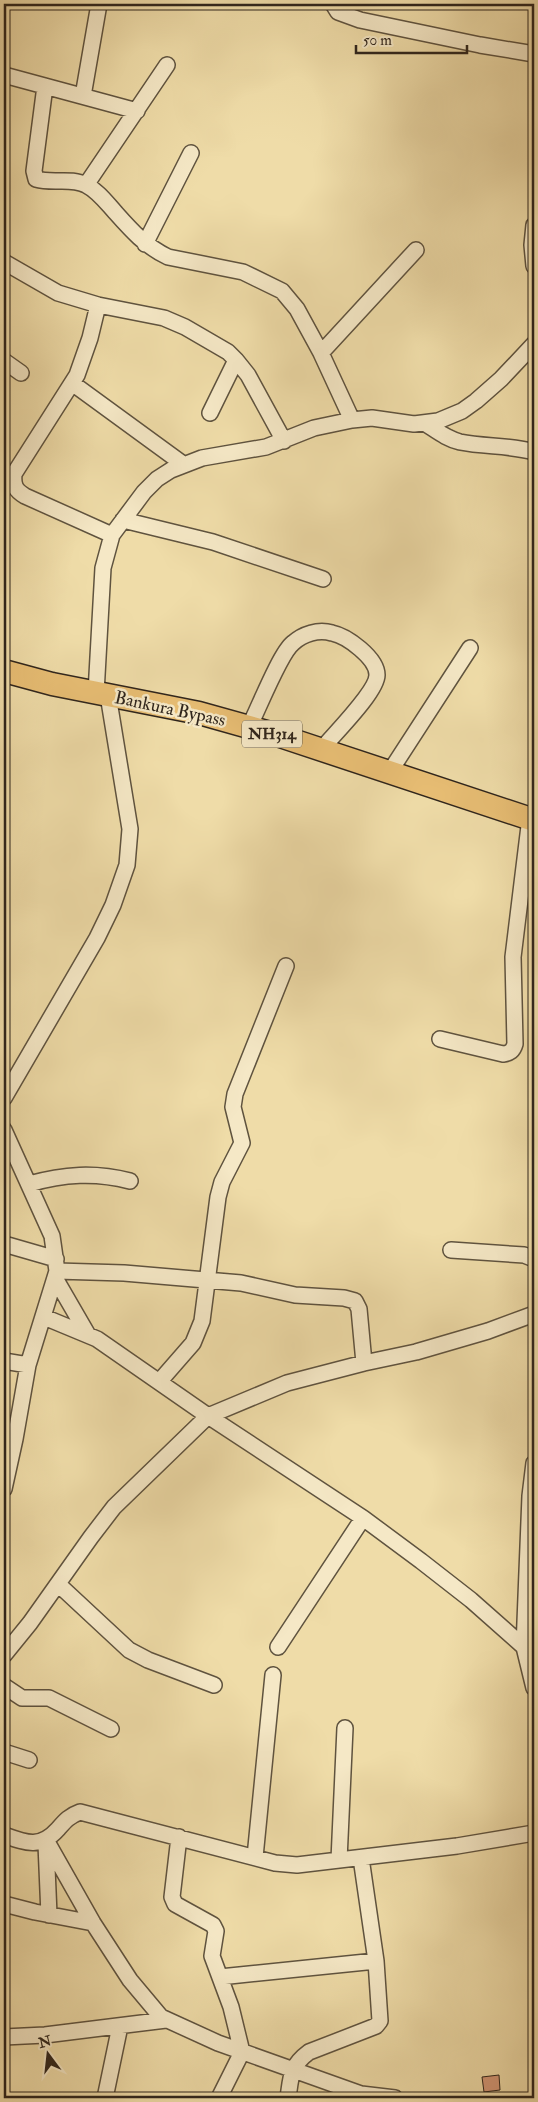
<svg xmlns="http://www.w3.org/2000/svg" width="538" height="2102" font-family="'IM FELL Double Pica',serif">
<rect width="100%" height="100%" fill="#efdca8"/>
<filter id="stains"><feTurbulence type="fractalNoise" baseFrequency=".004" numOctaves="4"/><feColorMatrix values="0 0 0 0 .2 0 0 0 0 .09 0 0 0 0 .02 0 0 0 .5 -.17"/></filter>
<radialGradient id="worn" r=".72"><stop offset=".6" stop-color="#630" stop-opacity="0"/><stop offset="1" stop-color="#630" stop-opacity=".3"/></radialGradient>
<path fill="#d49777" stroke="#2f251c" d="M499,2075L500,2090L484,2092L482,2077Z"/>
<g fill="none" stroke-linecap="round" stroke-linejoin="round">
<g stroke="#5f533f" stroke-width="18">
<path id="minor" d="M333,4L338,12L360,20L480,45L534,54
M4,75L137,111
M45,86L34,171L36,179C53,184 71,177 86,185C98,191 106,202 115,212C131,230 145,246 168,257L243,272L282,291L297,309L321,353L352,420
M83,96L99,4
M86,185L167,65
M534,225L532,245L534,266
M145,244L191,153
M4,262L58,293L98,305L164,318L185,327L228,352L236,360L248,375L284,441
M98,305L90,338L77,375L14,474C13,485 15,490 25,496L112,535
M321,353L416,250
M4,361L21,373
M72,383L183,464
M210,413L236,360
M426,424C437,431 447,439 460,442C485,447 510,445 534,452
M123,520L213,542L323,579
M96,693L103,568L112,535L144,492L157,479L171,470L202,458L266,447L314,428L352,420L372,418L414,424L438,421L462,411L476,401L501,379L534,344
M249,727C258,710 280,653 293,643C303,634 318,629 332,633C347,636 377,658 377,675C377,692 333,735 321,750
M389,773L470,648
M440,1039L503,1054C510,1053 513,1051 515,1044L513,957L530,818
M4,1098L97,938L113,905L127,865L130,829L108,695
M4,1130L52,1236L57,1271L28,1365L15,1439L4,1489
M29,1184C64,1174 95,1172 130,1181
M4,1244L56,1259
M451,1250L524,1255L534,1259
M57,1271L124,1273L241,1283L295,1295L344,1298L355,1301L359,1309L364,1363
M55,1278L88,1335
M44,1317L97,1339L208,1416L363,1518L421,1561L471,1600L524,1647L534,1688
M4,1361L28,1365
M159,1382L193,1343L202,1321L218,1197L222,1182L242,1143L233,1107L235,1094L286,966
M58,1584L129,1650L148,1660L214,1685
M278,1647L363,1518
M524,1647L530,1496L534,1463
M4,1655L30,1623L91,1537L114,1507L208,1416L287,1383L364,1363L416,1352L488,1331L534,1314
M4,1686L22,1698H49L111,1729
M4,1752L29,1760
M4,1835C26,1843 40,1849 58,1829C65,1821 69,1816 80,1812L275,1863L297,1865L457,1846L534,1833
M179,1837L172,1897L175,1904L213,1925L216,1931L212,1956L231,2007L242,2052L219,2098
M46,1840L93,1923L130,1980L161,2017L218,2043L361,2094L395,2098
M46,1844L49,1915
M255,1857L273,1675
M339,1860L345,1728
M4,1904L35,1912L93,1923
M220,1977L376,1961
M4,2037L45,2035L166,2020
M105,2098L120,2026
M288,2098C291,2077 290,2066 309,2052L376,2026L380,2021L376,1961L361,1858"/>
</g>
<g stroke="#2f251c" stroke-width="25">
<path id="highway" d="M4,671L52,684L199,713L274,734L534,820"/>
</g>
<use href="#minor" stroke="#f5e8c6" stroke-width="15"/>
<use href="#highway" stroke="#e8be74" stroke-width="22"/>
</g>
<g text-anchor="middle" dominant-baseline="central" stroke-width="5" stroke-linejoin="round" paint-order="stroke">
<rect fill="#f5e8c6" stroke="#6a604f" stroke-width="1" x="242" y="720.5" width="60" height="27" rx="4"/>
<g font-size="16" font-weight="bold" fill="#2f251c">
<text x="272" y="734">NH314</text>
</g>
<g font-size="18" fill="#2f251c" stroke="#f5e8c6">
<text transform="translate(170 709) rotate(12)">Bankura Bypass</text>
</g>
</g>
<rect width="538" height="2102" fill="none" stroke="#efdca8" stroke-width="20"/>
<rect x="5" y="5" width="528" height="2092" fill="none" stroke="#2f251c" stroke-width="2.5"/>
<rect x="10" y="10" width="518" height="2082" fill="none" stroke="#2f251c"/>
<g transform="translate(48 2054) rotate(345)" stroke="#f5e8c6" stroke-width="4" paint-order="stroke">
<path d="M0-4L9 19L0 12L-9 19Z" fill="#2f251c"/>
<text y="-8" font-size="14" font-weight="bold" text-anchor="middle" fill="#2f251c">N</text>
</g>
<path d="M356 45v8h111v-8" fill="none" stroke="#2f251c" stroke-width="2.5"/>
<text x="363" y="45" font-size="15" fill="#2f251c" stroke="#f5e8c6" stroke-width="4" paint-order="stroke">50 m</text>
<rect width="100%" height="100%" filter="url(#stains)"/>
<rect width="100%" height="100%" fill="url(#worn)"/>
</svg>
